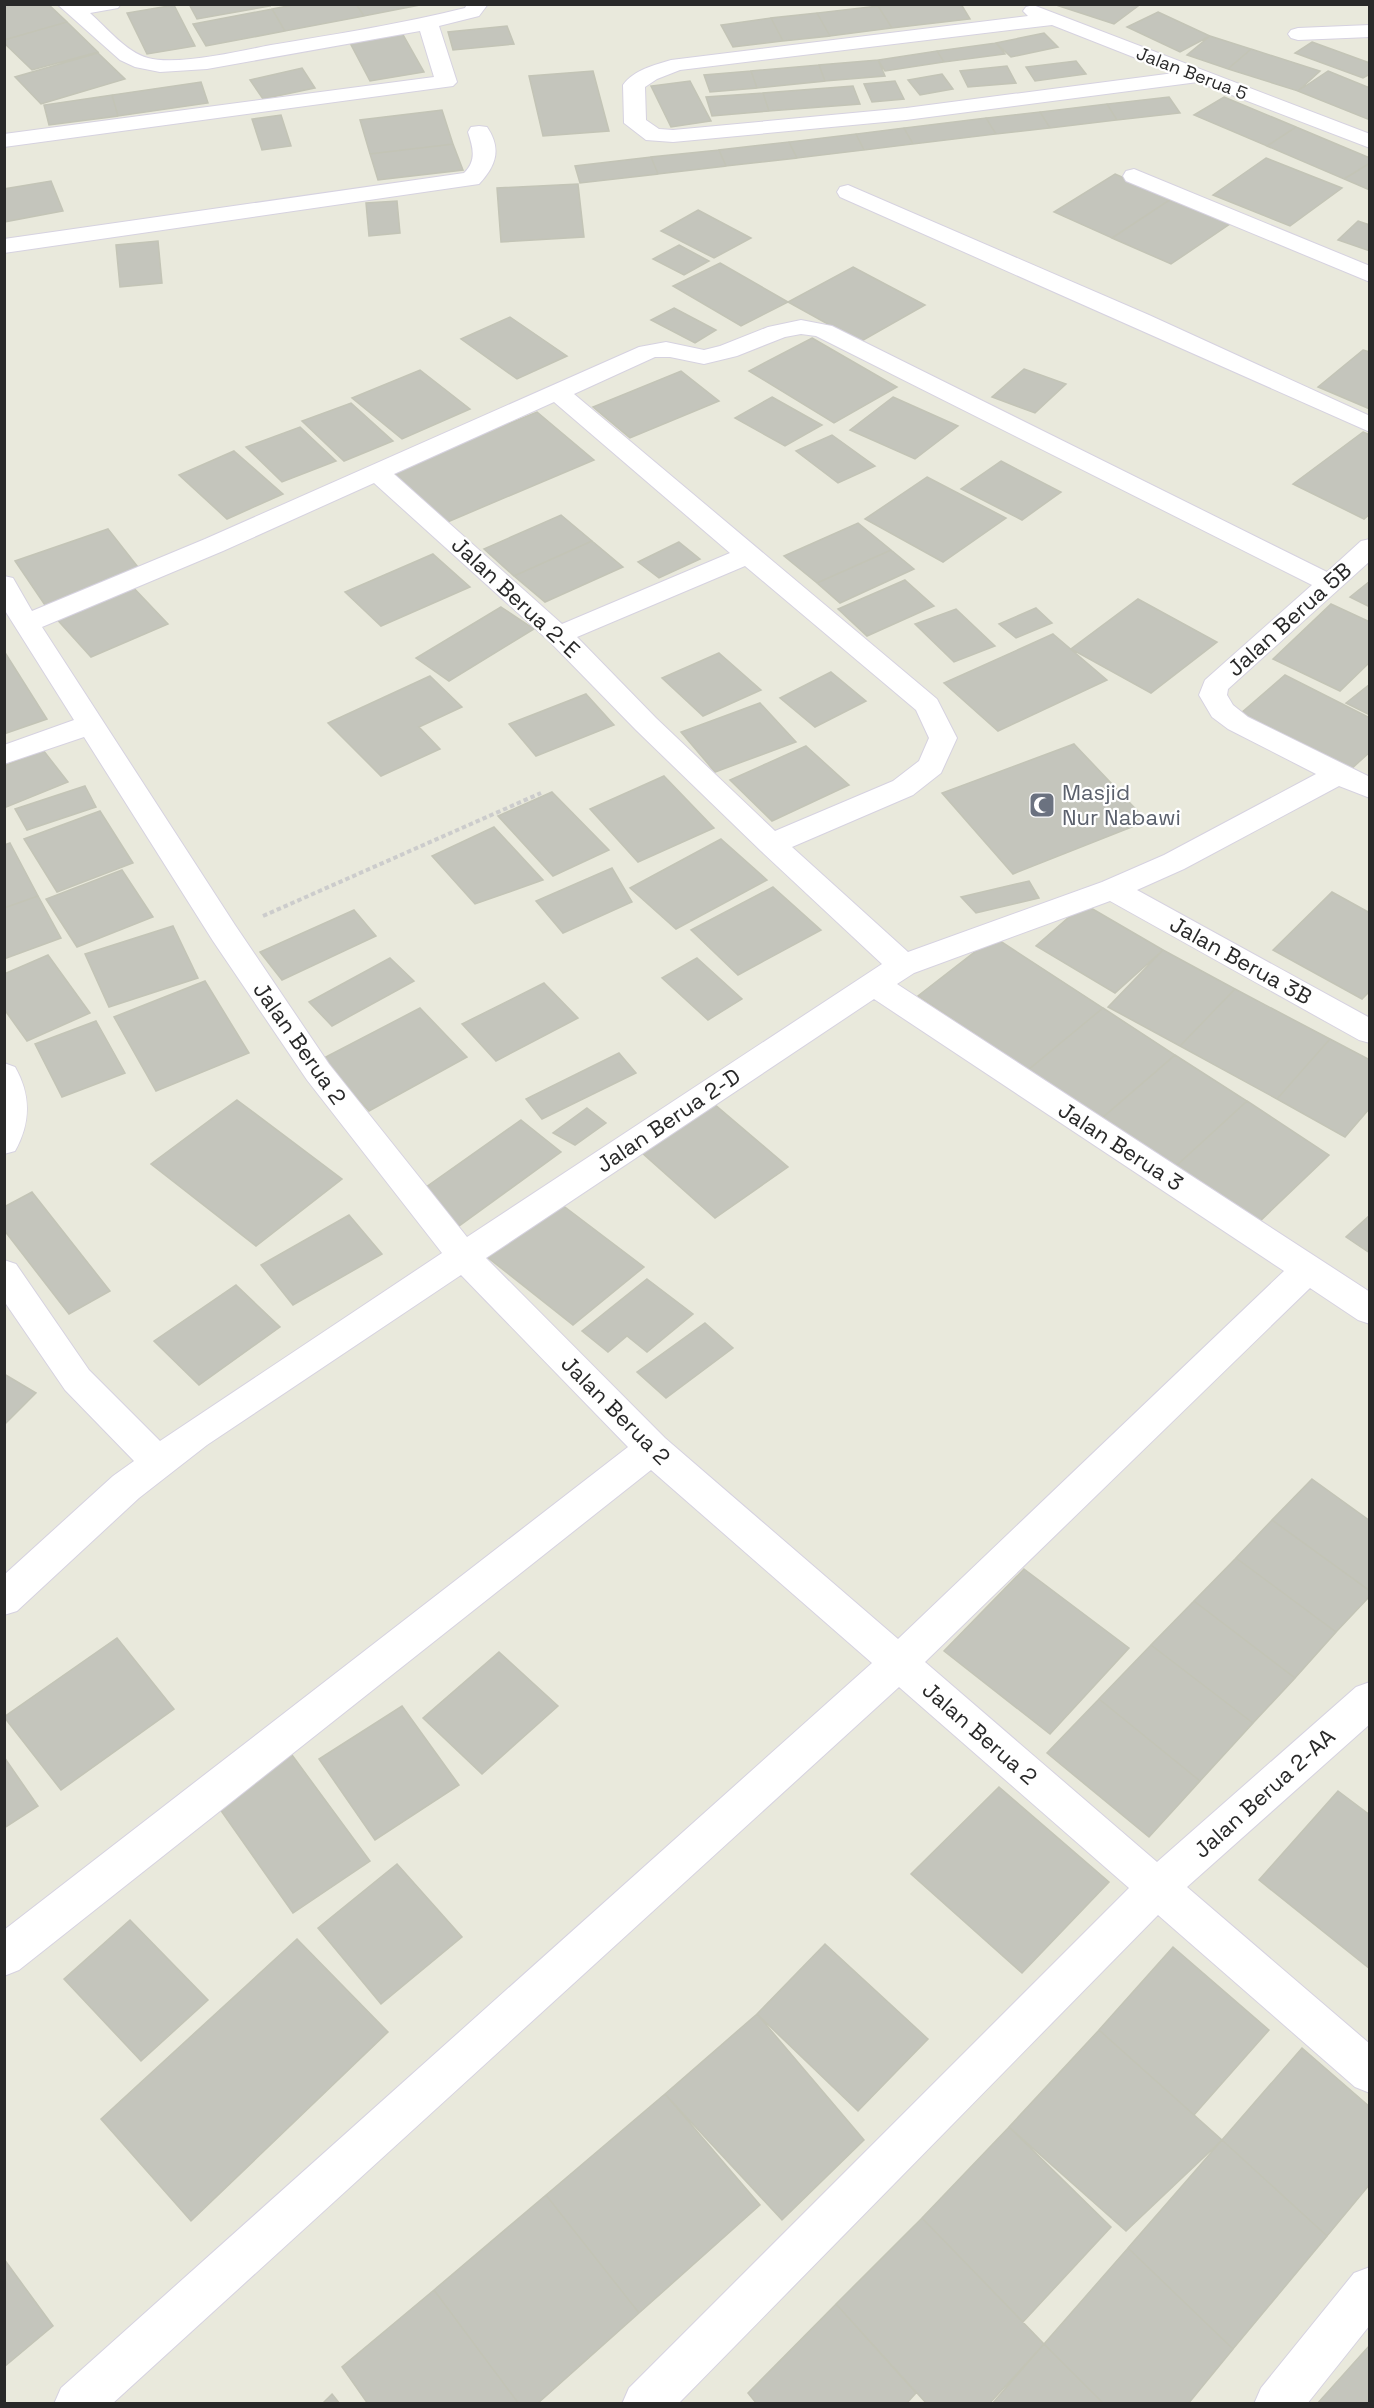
<svg xmlns="http://www.w3.org/2000/svg" width="1374" height="2408" font-family="'Space Grotesk',sans-serif">
<rect width="100%" height="100%" fill="#e9e9dc"/>
<path fill="#c4c5bc" stroke="#c3c4b6" stroke-width="1.5" d="M4,4H48L67,22L4,40Z
M189,4H269L270,6L197,19Z
M298,4H356L364,16L285,31L272,9Z
M356,4H425L364,16Z
M888,4H961L970,19L892,28L878,6Z
M1053,4H1132L1138,6L1114,24Z
M174,5L195,46L147,54L127,13Z
M878,6L892,28L830,36L817,13Z
M272,9L285,31L206,46L193,24Z
M1158,12L1210,36L1180,52L1127,27Z
M817,13L830,36L783,41L771,18Z
M771,18L783,41L733,47L721,25Z
M67,22L98,52L32,70L4,43V40Z
M507,26L514,44L453,50L448,32Z
M401,31L424,72L370,81L348,39Z
M1044,33L1058,47L1011,57L996,43Z
M1210,36L1251,49L1228,69L1187,55Z
M1312,42L1370,63V74L1363,78L1295,53Z
M996,43L1005,54L944,62L937,51Z
M1251,49L1320,71L1298,91L1228,69Z
M937,51L944,62L885,71L878,60Z
M98,53L125,79L41,104L15,77Z
M878,60L885,76L825,81L819,65Z
M1076,61L1086,74L1035,81L1026,67Z
M819,65L825,81L757,88L751,71Z
M1007,66L1016,83L968,87L960,71Z
M302,68L315,88L263,99L250,80Z
M593,71L609,131L543,136L529,76Z
M751,71L757,88L710,92L704,75Z
M1328,71L1370,88V120L1298,91Z
M942,74L953,89L920,95L908,80Z
M690,81L711,121L671,127L651,86Z
M895,81L904,99L872,102L864,84Z
M201,82L208,103L118,116L112,95Z
M853,86L860,104L769,111L763,93Z
M763,93L769,111L712,116L706,97Z
M112,95L118,116L49,125L44,105Z
M1169,97L1180,113L1117,120L1107,104Z
M1224,97L1296,127L1267,146L1194,115Z
M1107,104L1117,120L1050,128L1040,112Z
M442,110L453,144L370,154L360,120Z
M1040,112L1050,128L996,134L986,118Z
M281,115L291,146L262,150L252,119Z
M986,118L996,134L913,144L904,128Z
M1296,127L1370,158V163L1344,179L1267,146Z
M904,128L913,144L864,150L856,134Z
M856,134L864,150L797,158L789,142Z
M789,142L797,158L726,166L719,150Z
M453,144L463,170L378,180L370,154Z
M719,150L726,166L658,174L651,157Z
M651,157L658,174L580,183L575,166Z
M1266,158L1342,188L1290,226L1213,195Z
M1370,163V190L1344,179Z
M1115,174L1171,199L1112,238L1054,212Z
M51,181L63,211L4,222V189Z
M578,184L584,237L501,242L497,188Z
M1171,199L1230,224L1171,264L1112,238Z
M397,201L400,233L369,236L366,203Z
M698,210L751,238L714,258L661,231Z
M1358,221L1370,225V251L1338,240Z
M158,241L162,283L120,287L116,245Z
M679,245L709,261L684,275L653,259Z
M720,263L788,302L741,326L673,286Z
M853,267L925,305L860,342L788,302Z
M674,308L716,330L695,343L651,320Z
M510,317L567,356L517,379L461,339Z
M812,338L897,387L834,423L749,371Z
M1363,350L1370,352V409L1318,387Z
M1024,369L1066,384L1035,413L992,397Z
M420,370L470,409L402,439L352,398Z
M681,371L719,401L630,438L593,407Z
M772,397L822,425L785,446L735,418Z
M893,397L958,426L915,459L850,430Z
M351,403L393,441L344,461L302,421Z
M537,412L594,460L445,523L389,473Z
M300,427L336,461L282,482L246,447Z
M1363,432L1370,435V514L1364,519L1293,484Z
M832,435L875,466L838,483L796,451Z
M234,451L283,494L227,519L179,475Z
M1001,461L1061,492L1022,520L961,489Z
M927,477L1006,518L943,562L865,519Z
M561,515L592,541L514,576L484,549Z
M858,523L891,550L817,583L784,556Z
M108,529L141,571L45,605L15,561Z
M592,541L623,567L545,602L514,576Z
M679,542L700,559L659,578L638,562Z
M891,550L914,569L840,603L817,583Z
M433,554L470,587L381,626L345,592Z
M905,580L934,606L867,636L838,609Z
M1370,581V607L1350,597Z
M129,583L168,624L91,657L53,615Z
M1138,599L1217,642L1151,693L1071,649Z
M1331,604L1370,622V662L1340,691L1273,659Z
M501,607L534,629L449,681L416,658Z
M1036,608L1052,623L1016,638L999,624Z
M956,609L995,646L954,662L915,624Z
M1053,634L1107,680L998,731L944,683Z
M4,651L47,719L4,734Z
M719,653L761,690L703,716L662,678Z
M831,672L866,701L815,727L780,698Z
M1285,675L1370,718V752L1350,770L1241,713Z
M430,676L462,707L419,727L440,749L381,776L328,723Z
M1370,684V715L1346,703Z
M586,694L614,725L536,756L509,724Z
M760,703L796,742L715,772L681,732Z
M1074,744L1147,821L1013,874L942,793Z
M806,746L849,785L772,821L730,780Z
M43,750L68,782L4,808V766Z
M664,776L714,828L638,862L590,809Z
M85,786L96,807L27,830L15,809Z
M552,792L609,850L553,876L498,816Z
M100,811L133,863L57,892L24,839Z
M494,827L543,880L475,904L432,856Z
M721,839L767,880L676,929L630,888Z
M10,843L38,896L4,908V845Z
M612,868L632,902L563,933L536,901Z
M122,870L153,917L77,947L46,899Z
M1029,881L1039,898L976,913L961,897Z
M773,887L821,930L738,975L691,930Z
M1332,892L1370,913V991L1362,999L1273,950Z
M38,896L61,938L4,959V908Z
M1084,904L1163,950L1115,993L1036,946Z
M354,910L376,936L282,980L260,952Z
M173,926L198,978L109,1007L85,954Z
M994,937L1103,1008L1028,1070L918,996Z
M1163,950L1235,989L1180,1046L1108,1007Z
M48,955L90,1013L27,1041L4,1009V974Z
M390,958L414,981L332,1026L309,1002Z
M697,958L742,999L708,1020L662,978Z
M205,981L249,1053L156,1091L114,1017Z
M544,983L578,1018L496,1061L462,1024Z
M1235,989L1330,1039L1277,1099L1180,1046Z
M420,1008L467,1057L369,1111L322,1059Z
M1103,1008L1175,1055L1101,1119L1028,1070Z
M96,1021L125,1073L62,1097L35,1044Z
M1330,1039L1370,1060V1108L1345,1137L1277,1099Z
M619,1053L636,1073L542,1119L526,1099Z
M1175,1055L1247,1101L1174,1168L1101,1119Z
M237,1100L342,1179L256,1246L151,1164Z
M1247,1101L1329,1155L1257,1224L1174,1168Z
M713,1103L788,1167L715,1218L640,1151Z
M587,1108L606,1123L575,1145L553,1133Z
M521,1120L561,1152L459,1226L419,1192Z
M32,1192L110,1291L69,1314L4,1230V1207Z
M553,1198L644,1267L573,1325L482,1253Z
M349,1215L382,1254L293,1305L261,1265Z
M1370,1215V1253L1346,1237Z
M647,1279L693,1314L647,1352L627,1336L608,1352L582,1331Z
M236,1285L280,1327L199,1385L154,1341Z
M705,1323L733,1348L666,1398L637,1372Z
M4,1374L36,1393L4,1425Z
M1312,1479L1370,1521V1591L1272,1520Z
M1272,1520L1370,1591V1596L1336,1632L1236,1558Z
M1236,1558L1336,1632L1295,1678L1194,1601Z
M1024,1569L1129,1648L1050,1734L944,1651Z
M1194,1601L1295,1678L1253,1723L1151,1645Z
M117,1638L174,1709L61,1790L4,1717Z
M1151,1645L1253,1723L1200,1781L1099,1699Z
M499,1652L558,1706L482,1774L423,1718Z
M1099,1699L1200,1781L1149,1837L1047,1753Z
M402,1706L459,1785L375,1840L319,1759Z
M292,1755L370,1861L293,1913L217,1805Z
M4,1757L38,1806L4,1828Z
M999,1787L1109,1882L1022,1973L911,1874Z
M1338,1791L1370,1815V1969L1259,1880Z
M397,1864L462,1937L381,2004L318,1928Z
M130,1920L208,2000L141,2061L64,1979Z
M297,1939L388,2032L191,2221L101,2119Z
M825,1944L928,2039L858,2111L757,2014Z
M1173,1947L1269,2030L1194,2115L1099,2030Z
M757,2014L864,2140L782,2220L665,2094Z
M1099,2030L1222,2140L1126,2231L1009,2127Z
M1302,2048L1370,2107V2184L1327,2236L1222,2140Z
M665,2094L760,2205L639,2313L546,2195Z
M1009,2127L1111,2227L1023,2322L922,2218Z
M1222,2140L1327,2236L1233,2349L1128,2248Z
M546,2195L639,2313L537,2404H519L434,2290Z
M922,2218L1044,2344L989,2404H927L836,2304Z
M1128,2248L1233,2349L1188,2404H1104L1044,2344Z
M4,2259L53,2326L4,2367Z
M434,2290L519,2404H368L342,2367Z
M836,2304L916,2393L906,2404H757L748,2393Z
M1044,2344L1104,2404H992Z
M1370,2345V2404H1317Z
M332,2394L340,2404H322Z"/>
<g fill="none" stroke-linecap="round" stroke-linejoin="round">
<g stroke="#d6d2e0" stroke-width="2">
<path id="street" d="M57,4H121L118,8L90,13C107,28 126,52 148,58C177,66 240,51 271,45C336,34 401,24 465,8L467,4H488L479,16L439,26L457,82L453,86L4,147V134L434,77L420,31L207,69L160,72L135,67L120,60Z
M1033,5L1370,134V148L1198,82L906,120L673,142L646,140L624,123L623,85C634,70 654,65 671,60L1028,16L1023,11L1026,7ZM1052,25L1174,73L906,108L673,130L659,129L646,120L645,87L657,79L680,70Z
M1370,25V37L1298,40L1291,38L1288,34L1291,30L1298,28Z
M479,126L487,127C502,149 496,166 479,184L4,253V239L464,173C477,160 473,148 468,132L471,127Z
M1134,169L1370,266V282L1126,181L1123,176L1126,171Z
M848,185L1149,315L1370,416V432L840,197L837,192L840,187Z
M801,320L832,326L1327,572L1361,541L1370,539V561L1228,689L1227,695L1233,705L1248,717L1370,777V798L1339,786L1184,869L1137,890L1370,1018V1043L1359,1040L1110,901L914,973L897,984L1370,1292V1324L1358,1320L1310,1288L925,1662L1157,1862L1356,1687L1370,1682V1724L1187,1887L1370,2044V2093L1355,2087L1158,1915L678,2404H622L629,2388L1129,1888L899,1687L112,2404H54L61,2388L872,1663L651,1470L19,1970L4,1976V1930L628,1447L461,1275L207,1445L139,1498L17,1611L4,1615V1575L113,1476L134,1461L65,1390L4,1301V1260L16,1264L89,1370L160,1441L442,1253L307,1080L213,941L84,737L4,764V745L74,720L4,609V576L13,578L32,611L205,539L639,347L666,342L704,350L720,346L768,327ZM801,334L816,336L1312,585L1205,680L1199,695L1212,717L1228,729L1316,774L1164,855L1102,882L908,952L792,847L913,795L941,773L957,738L937,699L574,394L655,357H670L704,364L737,356L785,337ZM554,402L730,553L562,624L394,474ZM374,483L549,641L636,730L761,851L882,964L467,1237L329,1064L235,925L42,627L223,551ZM745,566L916,710L929,738L919,761L893,781L775,831L656,718L577,637ZM874,999L1284,1271L898,1639L665,1438L486,1258Z
M4,1063L15,1067C31,1095 31,1122 15,1151L4,1154Z
M1370,2267V2325L1307,2404H1254L1261,2388L1354,2273Z"/>
</g>
<path stroke="#ccc" stroke-width="4" stroke-dasharray="4.5 3" stroke-linecap="butt" d="M263,916L541,793"/>
<use href="#street" fill="#fff" fill-rule="evenodd"/>
</g>
<defs>
<g id="mosque-square" transform="scale(1.35)"><rect x="-9" y="-9" width="18" height="18" rx="4" fill="#6b7280" stroke="#fff"/><path d="M3.5-4.9A6 6 0 1 0 3.5 4.9A5 5 0 1 1 3.5-4.9Z" fill="#fff"/></g>
</defs>
<g fill-rule="evenodd">
<use href="#mosque-square" x="1042" y="805"/>
</g>
<g text-anchor="middle" dominant-baseline="central" stroke-width="4.5" stroke-linejoin="round" paint-order="stroke">
<g font-size="18" fill="#292929" stroke="#fff">
<text transform="translate(1192 73) rotate(21)">Jalan Berua 5</text>
</g>
<g font-size="22" fill="#292929" stroke="#fff">
<text transform="translate(516 597) rotate(43)">Jalan Berua 2-E</text>
<text transform="translate(1289 619) rotate(-42)">Jalan Berua 5B</text>
<text transform="translate(1241 960) rotate(29)">Jalan Berua 3B</text>
<text transform="translate(300 1043) rotate(55)">Jalan Berua 2</text>
<text transform="translate(668 1120) rotate(-34)">Jalan Berua 2-D</text>
<text transform="translate(1121 1146) rotate(33)">Jalan Berua 3</text>
<text transform="translate(616 1410) rotate(45)">Jalan Berua 2</text>
<text transform="translate(980 1733) rotate(41)">Jalan Berua 2</text>
<text transform="translate(1264 1793) rotate(-42)">Jalan Berua 2-AA</text>
</g>
<g font-size="22" fill="#5b616d" stroke="#fff" text-anchor="start">
<text x="1062" y="792">Masjid<tspan x="1062" dy="25">Nur Nabawi</tspan></text>
</g>
</g>
<rect width="1374" height="2408" fill="none" stroke="#292929" stroke-width="12"/>
</svg>
